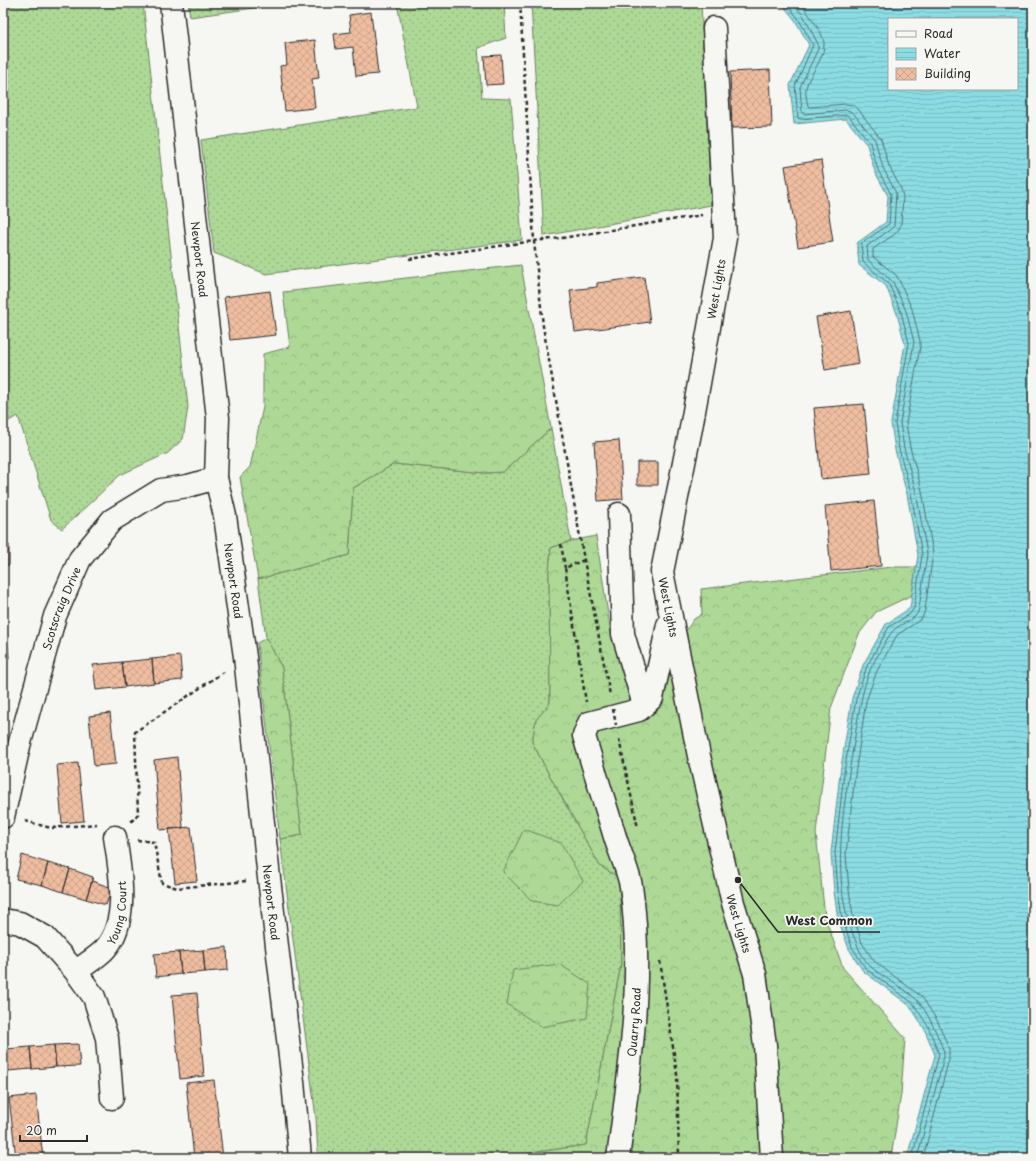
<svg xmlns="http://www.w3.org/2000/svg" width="1036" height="1161" font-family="'Playpen Sans',sans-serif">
<defs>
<pattern id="grass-dots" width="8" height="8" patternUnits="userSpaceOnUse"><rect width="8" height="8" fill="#add896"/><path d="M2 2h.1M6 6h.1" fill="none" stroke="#95ba81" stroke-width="1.8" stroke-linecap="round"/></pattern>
<pattern id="forest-crowns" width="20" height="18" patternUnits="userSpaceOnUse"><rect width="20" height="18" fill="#add896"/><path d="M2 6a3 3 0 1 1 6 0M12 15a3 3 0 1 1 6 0" fill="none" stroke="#95ba81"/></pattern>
<pattern id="water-rules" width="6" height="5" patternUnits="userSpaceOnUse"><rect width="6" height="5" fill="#8bdce3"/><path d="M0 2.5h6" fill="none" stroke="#78bdc3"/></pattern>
<pattern id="building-cross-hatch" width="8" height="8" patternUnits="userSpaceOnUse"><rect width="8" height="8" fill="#efbda0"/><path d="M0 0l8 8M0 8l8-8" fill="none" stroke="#cda38a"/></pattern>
</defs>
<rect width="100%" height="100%" fill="#f6f6f2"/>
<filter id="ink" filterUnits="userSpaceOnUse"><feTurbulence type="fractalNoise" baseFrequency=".025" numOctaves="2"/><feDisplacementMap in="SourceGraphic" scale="8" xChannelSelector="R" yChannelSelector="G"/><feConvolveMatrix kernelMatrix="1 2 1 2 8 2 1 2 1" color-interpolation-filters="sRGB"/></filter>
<g filter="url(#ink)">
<path fill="url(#grass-dots)" stroke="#6c8260" d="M3,3H143L188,407L183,439L168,453L120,475L62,529L51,520L18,416L3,424Z
M188,3H290L190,17Z
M397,3H504L506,38L478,48L482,98L511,99L522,240L266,274L214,253L201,140L417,107Z
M531,3H701L711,205L544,236Z
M551,428L571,541L551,548L549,572L550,703L536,720L532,742L551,778L600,866L620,878L621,965L586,1145L496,1158H318L316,1118L280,839L302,835L282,668L266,638L258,579L349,555L353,488L394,464L485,473L503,472Z"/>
<path fill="url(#forest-crowns)" stroke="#6c8260" d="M521,265L551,428L503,472L485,473L394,464L353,488L349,555L258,579L240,477L250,467L263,407V354L290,347L283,292Z
M596,536L611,634H635L643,671L658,670L694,619L702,614L701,589L892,567H916L912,595L876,612L859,634L831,708L816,833L825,917L843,968L905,1038L901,1094L891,1158H496L586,1145L621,965L620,878L600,866L551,778L532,742L536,720L550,703L549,572L551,548L571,541Z
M266,638L282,668L302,835L280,839L257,643Z
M524,829L561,843L583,881L558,905L532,901L503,872Z
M559,964L590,984L587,1018L541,1027L507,1004L513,970Z"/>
<path fill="url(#water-rules)" stroke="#659599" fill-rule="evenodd" d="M781,3H1033V1158H908L909,1150L935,1055L924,1028L910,1006L863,971L849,949L838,919L834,892L831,853L840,773L852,698L863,665L886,624L910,608L918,555L907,494L895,450L891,423L905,344L897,314L886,286L859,265L857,243L886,222L888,196L875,172L867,145L846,119L794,124L790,85L809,45L795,20ZM889,19H1017V89H889Z"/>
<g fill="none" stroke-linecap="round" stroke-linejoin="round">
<path stroke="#517275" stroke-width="1" d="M786,3L798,18L813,45L795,86L798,118L800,119L846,115L849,116L870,143L878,170L891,194L889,224L861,244L863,262L889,284L901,312L909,343L895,423L899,449L911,493L922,555L914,608L910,614L889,627L867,666L856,699L844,773L835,853L838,891L842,918L852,947L866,969L913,1003L928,1026L939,1054L912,1158
M792,3L803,15L818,44V49L800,87L802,113L804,114L845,110L850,111L854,114L875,140L883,168L896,193L894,226L891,229L867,246L868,260L893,282L906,311L914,342L900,423L904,448L916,492L927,554L919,609C916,622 900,622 892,632C887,638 875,660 871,668C860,694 858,721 853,748C843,811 829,884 857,944C859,951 865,960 869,965C881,977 903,987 916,999C928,1011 938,1036 944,1052V1057L917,1158
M800,3C807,12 825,34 824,45C824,60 809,74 806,88C805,93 807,101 808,106L810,107L845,104L853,105L858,109L881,139L889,166L901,189L903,197L901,223L899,229L895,234L873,249V257L896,275L899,280L912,309L920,341V347L906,423L910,447L922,491L933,553L925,610L923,616L920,620L897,635L877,671L866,701L855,775L846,854L849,890L853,915L862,943L874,961L922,997L938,1022L949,1049V1059L923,1158"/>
</g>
<path fill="url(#building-cross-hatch)" stroke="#2b2b2b" d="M371,12L378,74L356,76L353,47L336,49L334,34L351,32L349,15Z
M315,40L319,78L312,79L315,108L285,111L280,66L287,65L285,43Z
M501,55L503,84L486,85L484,56Z
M770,70L772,127L732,128L730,72Z
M821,160L833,242L798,247L785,166Z
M644,277L650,322L575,332L570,290L597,287V283Z
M270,291L276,335L230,340L224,297Z
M851,311L859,364L825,370L816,317Z
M864,404L871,474L821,479L814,408Z
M619,440L623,499L598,501L594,442Z
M637,462H658V485H637Z
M874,501L881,566L831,571L825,506Z
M3,545H9V565H3Z
M3,634H7L9,658H3Z
M180,656L182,680L154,683L152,659Z
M152,659L154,683L125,687L122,662Z
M122,662L125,687L96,690L93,665Z
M110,713L116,764L94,766L89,716Z
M177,757L183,828L160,830L154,760Z
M78,763L84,821L62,823L57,765Z
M191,827L197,881L175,883L169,829Z
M22,855L48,863L42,885L16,879Z
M48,863L70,869L63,892L42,885Z
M70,869L93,877L86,899L63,892Z
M92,881L112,888L106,905L86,899Z
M227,947L228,970L205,972L203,950Z
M203,950L205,972L181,974L179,952Z
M179,952L181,974L156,977L154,954Z
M197,993L204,1076L180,1079L172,995Z
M78,1044L80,1066L56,1067L54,1045Z
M54,1045L56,1067L32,1069L30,1047Z
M30,1047L32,1069L8,1071L6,1049Z
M3,1049H6L8,1071H3Z
M214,1080L223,1158H194L186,1083Z
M36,1095L43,1158H16L9,1098Z"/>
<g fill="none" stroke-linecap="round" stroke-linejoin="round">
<g stroke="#2b2b2b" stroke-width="25">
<g id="minor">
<path id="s1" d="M714,28L725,238L691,428L662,572L699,756L733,903L755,974L765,1045L772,1158"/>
<path d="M619,514L623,634L644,705"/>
<path id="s2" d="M3,817L19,746L55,616L80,559L112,520L161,490L188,486L216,478"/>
<path id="s3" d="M3,920L20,923L45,937L76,972C85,964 98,957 105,949C130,921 120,870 115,837"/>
<path d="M76,972L94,997L107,1038L112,1098"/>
<path id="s4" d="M618,1158C630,1071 644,974 631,886C628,870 620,853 615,837C605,803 594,770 584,736L589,723L639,710L652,698L668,625"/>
</g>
</g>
<g stroke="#2b2b2b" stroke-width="25">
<g id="major">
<path id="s5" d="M171,3L218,418L216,478L225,516L245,657L269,878L293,1082L300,1158"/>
</g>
</g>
<path stroke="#2b2b2b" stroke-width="2.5" stroke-dasharray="4 3" stroke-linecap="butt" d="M520,3L534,241L543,326L584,560L610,695
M409,259L534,241L562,238L702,215
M561,544L565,568
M584,560L565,568L586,702
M619,739L638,828
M25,821L51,828L97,824
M131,822L138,814L135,732L225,671
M137,840L154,842L162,883L177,888L247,881
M660,961L677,1074L679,1158"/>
<use href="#minor" stroke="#f6f6f2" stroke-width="22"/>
<use href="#major" stroke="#f6f6f2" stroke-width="22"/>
<path stroke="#2b2b2b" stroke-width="2.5" stroke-dasharray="4 3" stroke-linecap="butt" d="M613,709L616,725"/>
</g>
</g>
<g text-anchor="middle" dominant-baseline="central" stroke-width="3.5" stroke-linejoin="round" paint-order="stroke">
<g font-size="11" fill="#2b2b2b" stroke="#f6f6f2">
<text stroke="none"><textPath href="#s5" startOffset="258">Newport Road</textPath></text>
<text transform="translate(716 289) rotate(-80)">West Lights</text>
<text stroke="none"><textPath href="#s5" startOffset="582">Newport Road</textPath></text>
<text stroke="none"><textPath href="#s1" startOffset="586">West Lights</textPath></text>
<text stroke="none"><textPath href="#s2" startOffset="217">Scotscraig Drive</textPath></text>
<text stroke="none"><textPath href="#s5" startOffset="906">Newport Road</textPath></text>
<text stroke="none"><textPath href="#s3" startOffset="169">Young Court</textPath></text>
<text stroke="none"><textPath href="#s1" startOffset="910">West Lights</textPath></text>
<text stroke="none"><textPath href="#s4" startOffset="137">Quarry Road</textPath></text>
</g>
</g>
<path fill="none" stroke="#2b2b2b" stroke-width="1.5" d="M738 880L778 932H880"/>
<circle fill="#2b2b2b" stroke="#f6f6f2" stroke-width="1.5" cx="738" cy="880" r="4"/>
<g font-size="12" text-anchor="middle" font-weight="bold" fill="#2b2b2b" stroke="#f6f6f2" stroke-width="3.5" stroke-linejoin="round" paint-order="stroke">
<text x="829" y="925">West Common</text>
</g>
<rect width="1036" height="1161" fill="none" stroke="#f6f6f2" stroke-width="16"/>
<rect x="8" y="8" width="1020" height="1145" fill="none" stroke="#2b2b2b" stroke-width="1.5" filter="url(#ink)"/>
<rect x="888" y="18" width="130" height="72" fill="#f6f6f2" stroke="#a5a5a2"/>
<rect x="896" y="31" width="20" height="6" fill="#f6f6f2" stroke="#a5a5a2"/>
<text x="924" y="38" font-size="12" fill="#2b2b2b">Road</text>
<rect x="896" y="48" width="20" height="12" fill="url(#water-rules)" stroke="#a5a5a2"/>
<text x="924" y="58" font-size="12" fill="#2b2b2b">Water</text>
<rect x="896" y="68" width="20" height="12" fill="url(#building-cross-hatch)" stroke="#a5a5a2"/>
<text x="924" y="78" font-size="12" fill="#2b2b2b">Building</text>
<path d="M20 1135v6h67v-6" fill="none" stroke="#2b2b2b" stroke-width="2"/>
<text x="26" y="1135" font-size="12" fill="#2b2b2b" stroke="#f6f6f2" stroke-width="3" paint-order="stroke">20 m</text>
</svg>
